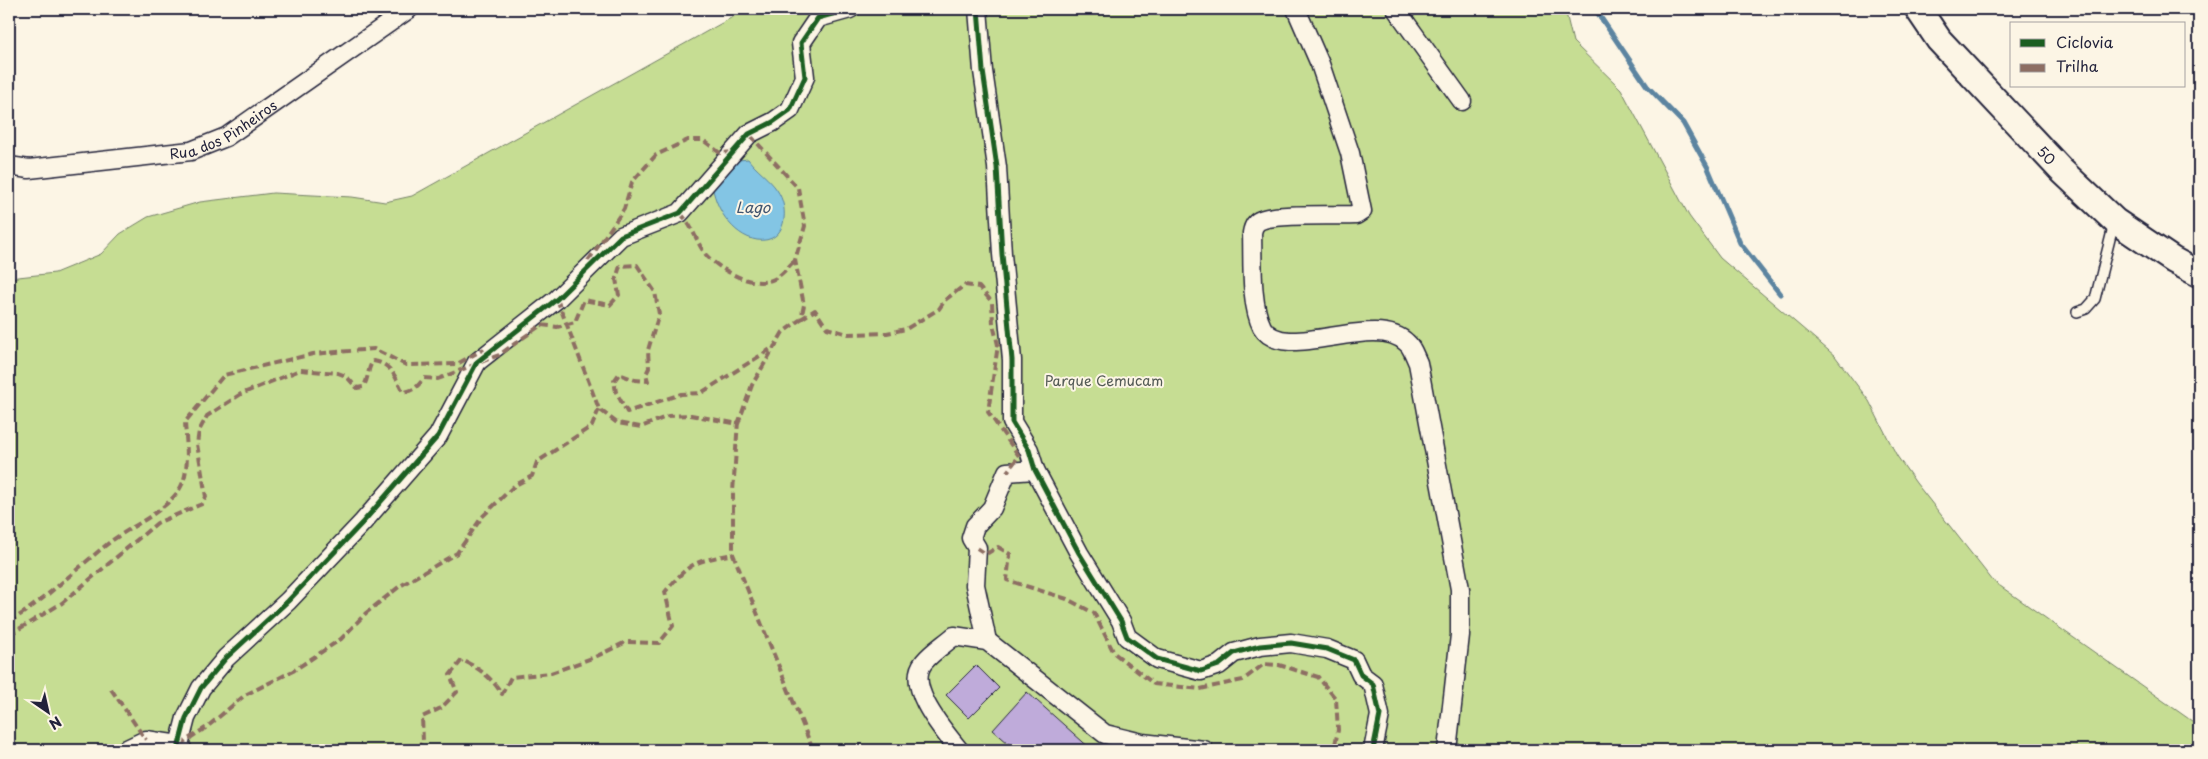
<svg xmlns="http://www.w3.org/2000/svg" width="2208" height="759" font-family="'Playpen Sans',sans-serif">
<rect width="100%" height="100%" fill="#fcf5e5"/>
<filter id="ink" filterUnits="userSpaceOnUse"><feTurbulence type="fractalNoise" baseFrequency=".02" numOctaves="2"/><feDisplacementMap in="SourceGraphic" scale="10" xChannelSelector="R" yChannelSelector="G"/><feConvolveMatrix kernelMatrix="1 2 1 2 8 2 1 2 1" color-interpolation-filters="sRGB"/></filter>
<g filter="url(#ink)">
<path fill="#c6dd93" stroke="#748067" d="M747,9H1565L1573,42L1621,89L1689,216L1720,258L1835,356L1869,401L1897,456L1916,483L1993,581L2199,726V750H9V278L55,273L101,254L120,234L148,217L200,202L273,193L352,197L385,202L412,196Z"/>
<path fill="#83c5e4" stroke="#5c84a0" d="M748,159C756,170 770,179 777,190C790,208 787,244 757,240C732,236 714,206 712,183L730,161Z"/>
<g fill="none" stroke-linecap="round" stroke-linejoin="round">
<path stroke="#5c84a0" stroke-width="5" d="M1595,9L1647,86L1683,123L1708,168L1740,243L1780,294"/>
</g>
<path fill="#bfabda" stroke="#22223b" d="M976,665L999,688L969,718L946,695Z
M1027,692L1092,750H1016L993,730Z"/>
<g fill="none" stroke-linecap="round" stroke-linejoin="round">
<g stroke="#22223b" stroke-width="12">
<path id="lane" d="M2077,312L2086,309L2095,299L2114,223"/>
</g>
<g stroke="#22223b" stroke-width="21">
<g id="street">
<path d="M978,9L983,71L997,167L1002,254L1012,360V422L1029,450L1035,470L1079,553L1121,621L1127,637L1157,659L1201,671L1219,665L1234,653L1260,646L1291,643L1327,649L1354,660L1361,675L1373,684L1380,715L1373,750"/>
<path d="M1296,9L1320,64L1350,153L1362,211L1356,215C1336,216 1276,213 1261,220C1255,222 1253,227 1252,233C1253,259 1250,304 1262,327C1283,365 1375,310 1407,343C1412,347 1415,357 1418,363L1460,589V635L1447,750"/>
<path d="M1396,9L1462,101"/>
<path id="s1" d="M9,166L29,169L191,151L226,137L409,9"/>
<path d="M987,641L975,585L977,548L971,538L975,526L992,508L1007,472L1035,470"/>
<path d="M179,745L186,718L201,688L226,658L288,601L363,522L438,436L477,362L557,299L621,236L680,213L749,134L773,122L790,110L805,77L801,43L818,18L850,9"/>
<path d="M125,750L146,740L179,745L183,750"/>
<path d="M959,750C944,731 904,686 924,662C932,652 945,644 954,636L987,641L1105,734L1142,743L1204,750"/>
</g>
</g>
<g stroke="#22223b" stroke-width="29">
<g id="secondary">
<path id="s2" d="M1918,9L1939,40L2061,170L2115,221L2173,260L2199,274"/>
</g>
</g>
<use href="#lane" stroke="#fcf5e5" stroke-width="9"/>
<use href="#street" stroke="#fcf5e5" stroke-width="18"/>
<use href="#secondary" stroke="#fcf5e5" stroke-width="25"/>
<path stroke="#8d6e63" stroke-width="4" stroke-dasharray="8 4" stroke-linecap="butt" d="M680,213C694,227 696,243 707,256C722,271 753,289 774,279C782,275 789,266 795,260
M588,261L624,209L632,182L656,155L688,140H703L720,153L733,152
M557,299L599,409L617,423L641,427L668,416L691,415L738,424L752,385L783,332L801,319L804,305L795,260L805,226L798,188L749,134
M801,319L815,310L827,328L848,334L887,333L906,329L939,309L945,300L965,285L979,287L992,302L993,324L998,345L988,412L1019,456L1007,472
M738,421L733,492V554L813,750
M977,548L986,554L998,547L1010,554L1007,580L1067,599L1094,613L1114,653L1154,684L1200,689L1243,680L1264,664L1279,665L1318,677L1336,699L1338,730L1334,750
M9,622C44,601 77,568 110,542C133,525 162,514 179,490C191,472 186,442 185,422L224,375L313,354L374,349L406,365L457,364L484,349
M9,635L62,603L157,523L202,504L206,497L197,444L199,431L207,416L241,394L300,370L338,373L346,376L357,388L363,387C369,379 367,369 373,361C391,363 396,378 403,392C414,391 418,386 424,378L438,379L499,355L541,325L557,327L575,322L584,300L610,305L619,295L616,279L620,266L637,265L655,292L659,314L648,350L649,368L646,374L648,381L635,380L619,374L614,381L616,392L627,412L681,394L701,393L777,345
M111,689L146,740
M179,745L207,727L245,695L293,671L341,639L366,613L400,586L457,553L482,517L514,486L532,476L537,462L592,426L599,409
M417,750L423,741L422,717L441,708L457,692L450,675L462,660C479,668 492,678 502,694L511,677L551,673L595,657L626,642L659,643L673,626L665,592C691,561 694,562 733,554"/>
<g stroke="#fcf5e5" stroke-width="8">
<path id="cycleway" d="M978,9L983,71L997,167L1002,254L1012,360V422L1029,450L1035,470L1079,553L1121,621L1127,637L1157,659L1201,671L1219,665L1234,653L1260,646L1291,643L1327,649L1354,660L1361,675L1373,684L1380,715L1373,750
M179,745L186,718L201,688L226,658L288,601L363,522L438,436L477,362L557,299L621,236L680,213L749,134L773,122L790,110L805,77L801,43L818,18L850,9"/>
</g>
<use href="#cycleway" stroke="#1b5e20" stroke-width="5"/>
</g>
</g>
<g text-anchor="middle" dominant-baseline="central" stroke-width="4" stroke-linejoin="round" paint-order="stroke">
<g font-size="14" fill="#22223b" stroke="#fcf5e5">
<text stroke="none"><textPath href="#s1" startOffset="221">Rua dos Pinheiros</textPath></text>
<text stroke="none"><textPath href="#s2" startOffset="195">50</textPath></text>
</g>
<g font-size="14" fill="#535a55" stroke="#fcf5e5">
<text x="1104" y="380">Parque Cemucam</text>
</g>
<g font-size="15" font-style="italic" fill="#3f536e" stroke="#fcf5e5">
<text x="753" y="206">Lago</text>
</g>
</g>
<rect width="2208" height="759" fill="none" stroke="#fcf5e5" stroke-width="30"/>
<rect x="15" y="15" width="2178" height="729" fill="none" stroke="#22223b" stroke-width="2" filter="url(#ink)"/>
<rect x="2010" y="22" width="175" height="65" fill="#fcf5e5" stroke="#a5a1a1"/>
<rect x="2020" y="39" width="25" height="8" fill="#1b5e20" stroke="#a5a1a1"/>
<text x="2056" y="48" font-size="15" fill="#22223b">Ciclovia</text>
<rect x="2020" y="64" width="25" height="8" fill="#8d6e63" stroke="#a5a1a1"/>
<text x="2056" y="72" font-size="15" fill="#22223b">Trilha</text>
<g transform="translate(48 712) rotate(146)" stroke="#fcf5e5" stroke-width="4" paint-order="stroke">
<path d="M0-4L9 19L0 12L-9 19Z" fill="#22223b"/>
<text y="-8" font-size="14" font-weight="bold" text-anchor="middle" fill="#22223b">N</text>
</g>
</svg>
